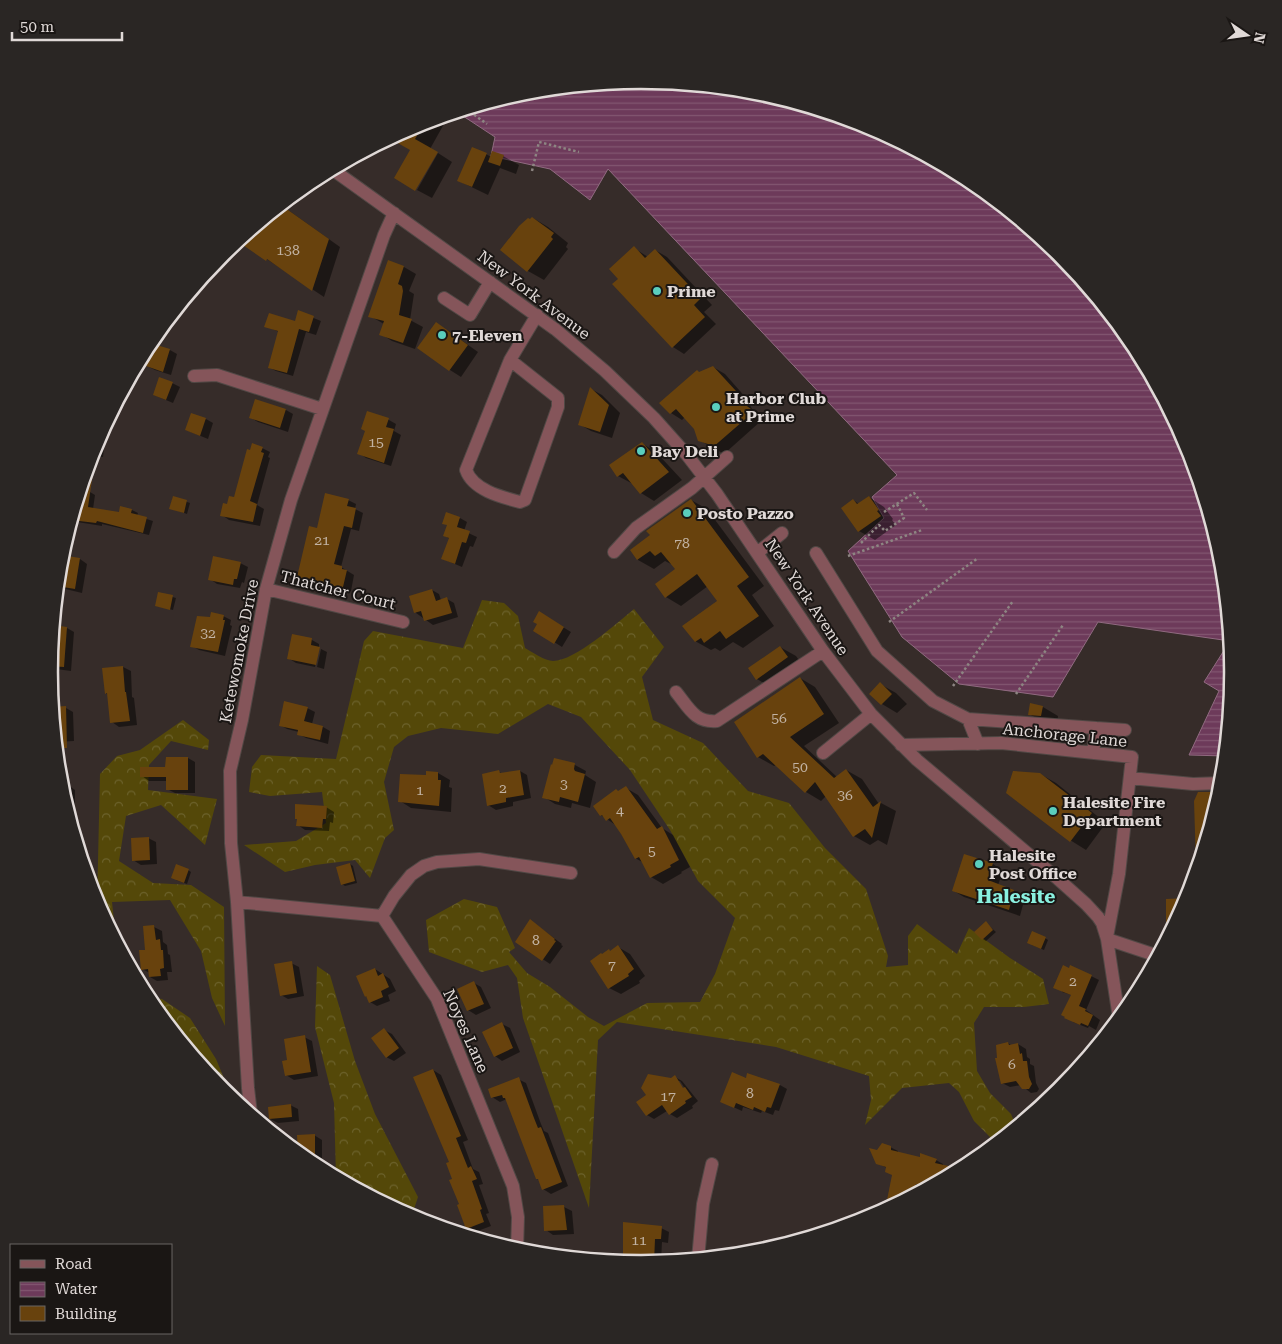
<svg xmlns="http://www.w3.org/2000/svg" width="1282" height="1344" font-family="'Roboto Serif',serif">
<defs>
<pattern id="forest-crowns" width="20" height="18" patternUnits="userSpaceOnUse" patternTransform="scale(1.25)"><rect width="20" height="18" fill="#544809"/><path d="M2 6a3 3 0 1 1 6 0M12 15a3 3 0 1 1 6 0" fill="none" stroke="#6c622c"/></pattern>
<pattern id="water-rules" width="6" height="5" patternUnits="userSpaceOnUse" patternTransform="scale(1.25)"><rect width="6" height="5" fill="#6d3a5a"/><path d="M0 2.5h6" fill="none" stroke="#825671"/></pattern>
</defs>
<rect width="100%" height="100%" fill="#362c29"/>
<path fill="url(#forest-crowns)" d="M482,600L504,603L518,616L525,648C532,652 545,661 553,661C575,661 617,623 634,609L664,647L642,677L653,720L703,743L748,791L789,803L825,848L866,889L888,956L886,967L908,965V936L917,924L957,954L969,928L1010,958L1043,979L1049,1004L1024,1007H984L974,1023L977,1071L990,1093L1011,1114L1016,1126L996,1143L974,1121L959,1092L949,1083L902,1088L865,1125L871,1100L869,1076L776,1047L617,1022L598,1040L589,1208L523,1018L517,978L508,965L482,972L429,952L426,920L464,899L497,907L515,948L509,952L527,973L550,987L588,1017L604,1026L647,1003L700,1002L715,974L735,918L698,881L670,830L630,770L581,717L548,704L498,734L441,728L408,736L394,747L384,782L394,830L385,838L370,878L355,860L315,865L285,872L244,845L296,841L326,823L322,792L270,796L249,792L252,767L261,755L336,759L364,641L373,631L463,648Z
M183,720L209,740L208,750L171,741L149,765L148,790L217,799L205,845L161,805L126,816L119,861L153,883L191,885L224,907L225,1026L212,998L201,951L170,900L112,902L116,940L97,905L100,774L117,756L140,750Z
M317,966L330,975L355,1061L375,1114L418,1197L411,1218L361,1191V1189H357L336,1177L334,1103L315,1027Z
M146,997L162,999L190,1018L216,1059L233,1100L222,1091Z"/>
<path fill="url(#water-rules)" stroke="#906a80" d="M641,80L757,91L868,125L970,180L1060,253L1134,343L1188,446L1222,557L1233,672L1225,756L1189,755L1219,691L1204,682L1230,641L1098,622L1053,697L959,684L902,637L848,551L884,518L872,497L897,475L608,169L590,200L550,169L491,156L495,137L457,112L526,91Z"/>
<path fill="#0007" fill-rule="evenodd" d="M435,119L444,124L430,149L391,137L415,125Z
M438,153L452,162L432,198L417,190Z
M486,154L491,157L503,156L519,165L516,174L500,168L488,195L459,181Z
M281,205L340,247L324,297L238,240Z
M533,218L548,227L568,243L566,247L568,249L544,280L528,271L502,250Z
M634,248L648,257L655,250L667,257L712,305L704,312L716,324L684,354L673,347L620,279Z
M389,262L404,267L416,274L409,291L414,294L410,320L423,327L415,349L392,341L381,334L384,324L370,316Z
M299,312L321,321L316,335L306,332L293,376L276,371L270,368L279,332L266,326L296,323Z
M447,330L478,352L461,377L450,370Z
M170,350L177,354L171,375L155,370L147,366Z
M713,367L725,374L747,399L752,409L762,417L761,421L724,454L699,440L696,428L685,417L682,420L671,413L700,373Z
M172,383L180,387L173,403L154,395Z
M591,389L602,395L620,413L612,438L591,431L579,424Z
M256,400L286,410L293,414L288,432L258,422L251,418Z
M368,413L389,420L396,424L394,431L401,435L391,466L366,458L359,453L366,431Z
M206,419L213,423L208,439L186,430Z
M106,422L107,423L103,457H98L96,466L88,465L94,445Z
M643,444L656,452L682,480L654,501L641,493L633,484L618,476L611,465Z
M262,448L270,452L268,457L270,458L257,505L264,509L260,526L229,520L222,515L234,498L251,452Z
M80,490L90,492L95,495L93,509L120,513L132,510L138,513L137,516L153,521L149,535L102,524V526L71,521Z
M173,497L190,503L187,514L170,508Z
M869,497L884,507L893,519L892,520L896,525L875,540L859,531L853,500L859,504Z
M348,500L356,504L355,509L363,513L359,531L351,529L341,567L354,575L351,591L334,588L330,586L306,581L299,577L318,529Z
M691,500L707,509L764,586L752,595L774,626L743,648L733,642L720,651L715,648L711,650L695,641L718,602L708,586L681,606L666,597L677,569L672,563L671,564L665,561L654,569L638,560L631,550L652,535Z
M460,518L467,522L464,531L477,537L473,547L470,546L462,567L443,559L450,539L445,536Z
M60,556L80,559L87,564L82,593L57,587Z
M240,563L248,567L244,583L242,582L240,588L217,584L210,579Z
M432,590L439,594L441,600L447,599L454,603L458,617L433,625L416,613L411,596Z
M159,593L176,598L173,610L157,606Z
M540,613L571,632L562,647L535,630L539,624Z
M223,616L231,620L230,625L232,626L225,656L199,650L192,646L206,619Z
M67,628L74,632L71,671L56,669L49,666Z
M293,635L312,640L319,644V648H321H319L315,667L296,663L288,658Z
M780,647L796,656L803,666L772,688L757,679Z
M321,649L327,652L324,669L317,667Z
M123,667L131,671L132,697L134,698L137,725L119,727L112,722L108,695L106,693L104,669Z
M800,678L815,687L839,723L804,746L837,777L846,770L862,779L879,804L881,803L896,811L887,845L878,840L870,845L854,836L826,796L821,801L806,792L776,765L774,766L758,757Z
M880,684L896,693L907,704L897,713L882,704L871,694Z
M1043,707L1058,716L1057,724L1045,723L1029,714Z
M66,708L73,712L74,741L56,742Z
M307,708L315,712L312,724L323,727L330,731L328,744L306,738L298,734L299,732L287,729L280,725Z
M188,758L195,762V793H175L167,789V781H149L142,776L167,768Z
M555,760L575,765L586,771L585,775L596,782L590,808L572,803L571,808L555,804L544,797Z
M520,771L527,775L531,798L513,802V806L496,810L488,805L499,772L503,774Z
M427,773H438L450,780L449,787L452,788L451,812L411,808L400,801L427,777Z
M1040,774L1056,783L1106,823L1086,850L1070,840Z
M60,785H68L75,790V818H69Z
M626,788L638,795L662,828L673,835L690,867L681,872L682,873L663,884L651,877L644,863L635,858L617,826L601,815L618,792Z
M326,807L334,812L333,823L330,822L329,831L305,830L298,825Z
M148,838L156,842L157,864L141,865L133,860Z
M350,864L353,866L357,883L345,886L342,884Z
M993,864L1003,871L998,885L1014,891L1025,897L1020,916L964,897L954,891Z
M188,870L191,872L187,884L176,880Z
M531,921L562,944L561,945L563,946L550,964L517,942Z
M986,923L996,932L986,941L983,939Z
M154,927L162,931L163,942L167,945L168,954L170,955L172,972H167L168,980L157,981L150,977V973L142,969Z
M1045,938L1048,940L1044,950L1032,945Z
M618,947L630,954L645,976L639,981L640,983L621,994L609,988L611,952Z
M291,963L299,967L304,996L288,999L281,995Z
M375,969L390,979L396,991L388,995L390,1001L377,1006L370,1002L366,996Z
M1070,969L1091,976L1099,980L1086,1010L1100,1020L1096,1030L1089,1026L1088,1028L1073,1022L1072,995L1062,992Z
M474,983L481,987L491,1008L476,1015L468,1010L459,990Z
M502,1024L510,1028L520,1052L502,1061L495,1056Z
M384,1030L392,1034L406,1053L394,1061L386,1057Z
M304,1037L312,1041L318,1076L294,1080L286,1075L289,1061Z
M1008,1043L1012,1046L1018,1044L1026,1049L1027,1057L1030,1059V1064L1034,1066L1036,1083L1039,1089L1037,1092L1031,1093L1021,1085L1010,1087L1002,1083Z
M433,1070L441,1075L468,1140L463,1142L473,1169L479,1172L483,1184L479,1185L489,1213L486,1214L491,1226L475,1232L467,1228L454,1180Z
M675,1077L682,1081L698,1101L692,1106L693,1108L677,1118L670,1114L667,1111L654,1119L647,1115ZM677,1081H680L688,1093L685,1094Z
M518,1079L526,1083L541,1124L544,1131L548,1133L568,1186L551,1194L543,1189L540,1180L537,1179L507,1099L500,1102L492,1097Z
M780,1085L787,1089L779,1111L775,1110L773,1115L762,1111L761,1113L743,1107L742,1111L722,1102Z
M290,1105L298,1109L299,1121L278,1123L270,1119Z
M314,1135L322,1140V1170L312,1164L299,1154L298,1136Z
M890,1147L898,1151V1153L920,1159L936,1160L943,1164V1166L959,1171L886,1209L893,1176L887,1168L877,1163L878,1152Z
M564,1207L572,1211L574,1234L553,1235L546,1230Z
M661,1228L669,1232L668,1243L662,1242L661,1262L641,1264L624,1261Z
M549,1246L567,1251L574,1255V1258L547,1255Z"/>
<path fill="#68420d" d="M425,122L415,139L438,152L415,191L394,178L410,150L389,138L415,125Z
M472,147L487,153L472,187L457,181Z
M492,151L504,155L500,166L488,162Z
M281,205L329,239L312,291L267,259L266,261L237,241Z
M532,217L554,233L551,237L553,239L527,272L500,250L519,226L528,218L530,219Z
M634,246L645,258L655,249L701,298L694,305L705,317L672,348L612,284L618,279L609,269Z
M388,260L404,266L398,284L402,286L403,291L399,315L412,319L403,343L379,335L384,321L368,317Z
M298,310L314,316L309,332L299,329L287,373L268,368L278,331L264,327L269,313L295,321Z
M436,322L468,345L449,371L417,348Z
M150,343L170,349L163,372L146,366L148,359H145Z
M713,366L736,391L740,401L751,409L750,415L712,448L708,444L698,441L694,429L676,409L670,414L659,403L697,370L699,372Z
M159,377L173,382L166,400L153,395Z
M590,387L609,405L600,432L578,425Z
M255,399L286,409L280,428L249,418Z
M367,411L389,418L386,427L394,429L384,463L357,454L365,431L361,429Z
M191,413L206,418L200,436L185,430Z
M642,442L669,472L640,494L623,473L617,477L609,465Z
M252,443L263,447L261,452L264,453L250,501L257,504L253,522L220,516L223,503L227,504L229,496L234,497L247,449L250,450Z
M86,471L93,473L88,507L119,512L120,506L132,509L131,513L147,517L143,533L97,521L96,523L71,520Z
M325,493L349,499L347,506L356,508L352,528L344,526L334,564L342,566V569L347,570L343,587L325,585L326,583L297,577L309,526L317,528Z
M173,496L187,500L184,513L169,509Z
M869,496L879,510L877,511L881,516L858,532L841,508L853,499L857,504Z
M691,499L749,577L737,586L759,616L726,639L720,631L704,643L701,638L695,642L682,626L717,601L697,574L665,598L655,584L675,569L661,552L655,556L650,551L637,560L630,550L650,535L646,531Z
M446,512L460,517L457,527L470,531L466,543L462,542L455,564L441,559L449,538L443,536L447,525L442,524Z
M61,555L80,558L75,589L57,586Z
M213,556L241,562L237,579H234L233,585L208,580Z
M432,589L436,601L447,597L452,613L424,621L421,611L414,613L409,596Z
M158,592L173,595L170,610L155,606Z
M539,611L564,627L554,644L533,631L537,624L533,622Z
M211,612L224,615L223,620H225L218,652L190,647L197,616L210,617Z
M53,625L67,627L64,667L49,666Z
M292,634L312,638L311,645L320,647L316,665L287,659Z
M780,646L788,657L756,680L748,668Z
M123,666L125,692H126L130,721L110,723L107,693L105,694L102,668Z
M800,677L824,714L790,737L834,778L846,769L873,807L881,801L872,838L865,829L853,837L815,782L805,793L763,754L757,758L734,722Z
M880,682L892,694L881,705L869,694Z
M284,701L308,707L304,721L323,726L320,740L297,735L298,730L279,726Z
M1030,703L1043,706L1041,716L1028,715Z
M66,706L67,748H56L52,707Z
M166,757H188V790H166V777H140V767H165Z
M554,758L575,763L574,769L575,771L585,774L578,802L560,797L559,802L542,798L551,764L552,765Z
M499,770L500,773L520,770L524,795L506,798V802L487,806L482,774Z
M426,771L438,772V780H441L439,806L398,802L400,774L426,775Z
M1013,771L1040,773L1092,813L1070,842L1006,793Z
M626,786L657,829L662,826L679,860L670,865L671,867L650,878L639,857L635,859L621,834L610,818L606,821L602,815L600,816L593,806L616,789L618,791Z
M1198,792H1221L1199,864H1196L1194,801Z
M295,804L327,806L326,819H323L322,828L296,826L297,819H295Z
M149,837L150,860L132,861L131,838Z
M964,854L993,863L988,880L1014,890L1009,910L952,891Z
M350,863L355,881L341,885L336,867Z
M176,864L189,869L184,883L171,878Z
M1188,898V899L1166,940V899Z
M530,919L555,939L554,940L556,941L542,961L515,942Z
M986,921L993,930L982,940L974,932Z
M154,925L156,940L160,939L161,950H163L164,968L160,969L161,976L149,977L148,969L141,970L139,950H145L143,926Z
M1032,931L1046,937L1041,949L1027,943Z
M618,945L634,969L628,974L629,976L608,989L590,961L601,953L602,954L609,949L610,951Z
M292,961L297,993L280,996L274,964Z
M1063,965L1069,968L1070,965L1092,975L1079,1006L1086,1009L1085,1011L1093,1015L1088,1026L1081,1023L1080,1025L1064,1018L1065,1017L1061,1015L1071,995L1053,988Z
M375,968L378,976L383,973L389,987L381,991L383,997L369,1003L366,996L365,997L356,976Z
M474,981L484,1004L467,1011L457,989Z
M502,1022L513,1048L494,1057L482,1032Z
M384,1028L399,1048L386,1058L371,1038Z
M305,1035L311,1072L285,1076L282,1061L287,1060L284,1039Z
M1008,1042L1009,1045L1018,1043L1020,1054L1022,1053L1023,1061H1027L1029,1077L1032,1084L1029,1089H1022L1016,1081L1001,1084L995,1058H997L996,1045Z
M433,1069L461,1136L456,1138L468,1168L471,1166L477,1179L472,1181L482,1209L480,1210L484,1222L466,1229L457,1205L459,1204L449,1180L452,1179L446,1163L449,1162L413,1077Z
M732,1072L746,1078L747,1073L780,1084L771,1108L767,1107L765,1112L754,1107L753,1110L736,1103L734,1108L720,1102Z
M648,1074L671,1078L675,1075L683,1088L685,1087L692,1097L685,1101L686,1103L669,1115L662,1105L646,1116L636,1102L646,1095L641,1088Z
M519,1077L534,1118L538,1128L541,1127L562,1182L542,1190L538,1179H536L505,1098H503L502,1095L491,1098L488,1089Z
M291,1104L292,1117L269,1119L268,1107Z
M315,1134V1166L298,1153L297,1135Z
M882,1143L891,1146V1150L920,1157V1153L937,1159L935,1163L962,1169L927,1187L916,1184L914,1195L885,1210L892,1175L885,1172L886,1167L876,1164L869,1148L877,1150Z
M564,1205L567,1230L544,1231L543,1206Z
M623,1222L662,1226L661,1239H655L654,1263L641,1264L623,1262Z"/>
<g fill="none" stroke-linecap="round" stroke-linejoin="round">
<g stroke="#514845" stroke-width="14">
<path id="minor" d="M332,169L555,329L605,371L654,418L687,455L717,494L823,651L871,714L917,760L1058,879L1086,904L1098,917L1102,923L1107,939L1119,1018
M444,298L470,315L490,282
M510,360L558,398V407L525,500L520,502C501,497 473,490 466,470L510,360L537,315
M194,376L217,375L322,409
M614,552L636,528L692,488L727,457
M757,553L782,533
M816,553L877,651L933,701L968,719L978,744
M266,589L403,622
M676,692C689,708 695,723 717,721L823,651
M968,719L1096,728L1093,753
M1096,728L1125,730
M901,745L1001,743L1132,757L1119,874L1107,937
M823,753L871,714
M1130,778L1193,784L1222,783
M237,902L382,916L437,999L513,1186L518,1217L517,1250
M382,916L394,896L411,875L424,866L437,862L479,859L571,873
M1107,939L1158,956
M251,1114L248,1088L237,902L231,843L230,771L242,720L266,589L291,500L384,235L394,213
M698,1259L703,1204L712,1164"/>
</g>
<path stroke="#8d8582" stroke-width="2.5" stroke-dasharray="2.5 2.5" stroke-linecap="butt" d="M466,109L487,124
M532,171L539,142L579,152
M884,512L914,493L927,510
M861,543L879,525L885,531L904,518L897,504
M848,556L922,530
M889,622L978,558
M953,686L1013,601
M1016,694L1063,625
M1221,761L1231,649"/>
<use href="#minor" stroke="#85555a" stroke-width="12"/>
</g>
<g fill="#5acebd" stroke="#1a1614" stroke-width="2">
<circle cx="657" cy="291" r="5"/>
<circle cx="442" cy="335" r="5"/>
<circle cx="716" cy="407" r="5"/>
<circle cx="641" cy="451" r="5"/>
<circle cx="687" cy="513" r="5"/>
<circle cx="1053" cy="811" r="5"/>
<circle cx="979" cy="864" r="5"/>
</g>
<g text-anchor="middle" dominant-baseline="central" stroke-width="4" stroke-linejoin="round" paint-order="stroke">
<g font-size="14" fill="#c2b3a4">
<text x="288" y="250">138</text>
<text x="376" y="442">15</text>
<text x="322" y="540">21</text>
<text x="682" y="543">78</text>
<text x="208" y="633">32</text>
<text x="779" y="718">56</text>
<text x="800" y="767">50</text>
<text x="564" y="784">3</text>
<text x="503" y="788">2</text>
<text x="420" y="790">1</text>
<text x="845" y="795">36</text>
<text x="620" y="810">4</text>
<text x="652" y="851">5</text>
<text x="536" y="940">8</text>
<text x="612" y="965">7</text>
<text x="1073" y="981">2</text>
<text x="1012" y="1064">6</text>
<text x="750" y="1093">8</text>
<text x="668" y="1096">17</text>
<text x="639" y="1240">11</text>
</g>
<g font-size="16" font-weight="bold" fill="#e0d9d7" stroke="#1a1614" text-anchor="start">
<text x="667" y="291">Prime</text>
<text x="452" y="335">7-Eleven</text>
<text x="726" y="398">Harbor Club<tspan x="726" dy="18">at Prime</tspan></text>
<text x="651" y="451">Bay Deli</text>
<text x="697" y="513">Posto Pazzo</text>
<text x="1063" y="802">Halesite Fire<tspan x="1063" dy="18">Department</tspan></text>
<text x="989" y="855">Halesite<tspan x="989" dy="18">Post Office</tspan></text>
</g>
<g font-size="16" fill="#e0d9d7" stroke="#1a1614">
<text transform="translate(534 295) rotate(37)">New York Avenue</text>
<text transform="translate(338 590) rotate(14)">Thatcher Court</text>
<text transform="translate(807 597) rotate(56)">New York Avenue</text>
<text transform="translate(239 651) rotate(-79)">Ketewomoke Drive</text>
<text transform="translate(1065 735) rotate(6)">Anchorage Lane</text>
<text transform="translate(466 1031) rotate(66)">Noyes Lane</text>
</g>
<g font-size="19" font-weight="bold" fill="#8af1e0" stroke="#1a1614">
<text x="1016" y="896">Halesite</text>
</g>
</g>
<path d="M0 0H1282V1344H0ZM58 672a583 583 0 1 1 1166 0a583 583 0 1 1-1166 0Z" fill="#2a2624" fill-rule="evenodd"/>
<path fill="none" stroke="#e0d9d7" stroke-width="2.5" d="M58 672a583 583 0 1 1 1166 0a583 583 0 1 1-1166 0Z"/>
<rect x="10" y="1244" width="162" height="90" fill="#1a1614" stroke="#696462"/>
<rect x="20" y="1260" width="25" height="8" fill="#85555a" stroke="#696462"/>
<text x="55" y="1269" font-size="15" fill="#e0d9d7">Road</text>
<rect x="20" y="1282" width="25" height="15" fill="url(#water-rules)" stroke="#696462"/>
<text x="55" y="1294" font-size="15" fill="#e0d9d7">Water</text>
<rect x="20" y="1306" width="25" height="15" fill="#68420d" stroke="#696462"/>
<text x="55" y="1319" font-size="15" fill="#e0d9d7">Building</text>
<g transform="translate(1247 35) rotate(103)" stroke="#1a1614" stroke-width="4" paint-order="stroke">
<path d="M0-4L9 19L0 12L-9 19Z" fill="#e0d9d7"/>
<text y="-8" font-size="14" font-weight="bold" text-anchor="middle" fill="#e0d9d7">N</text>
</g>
<path d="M12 32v8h110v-8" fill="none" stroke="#e0d9d7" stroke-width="2.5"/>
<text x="20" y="32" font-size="15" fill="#e0d9d7" stroke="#1a1614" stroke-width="4" paint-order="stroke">50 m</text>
</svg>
